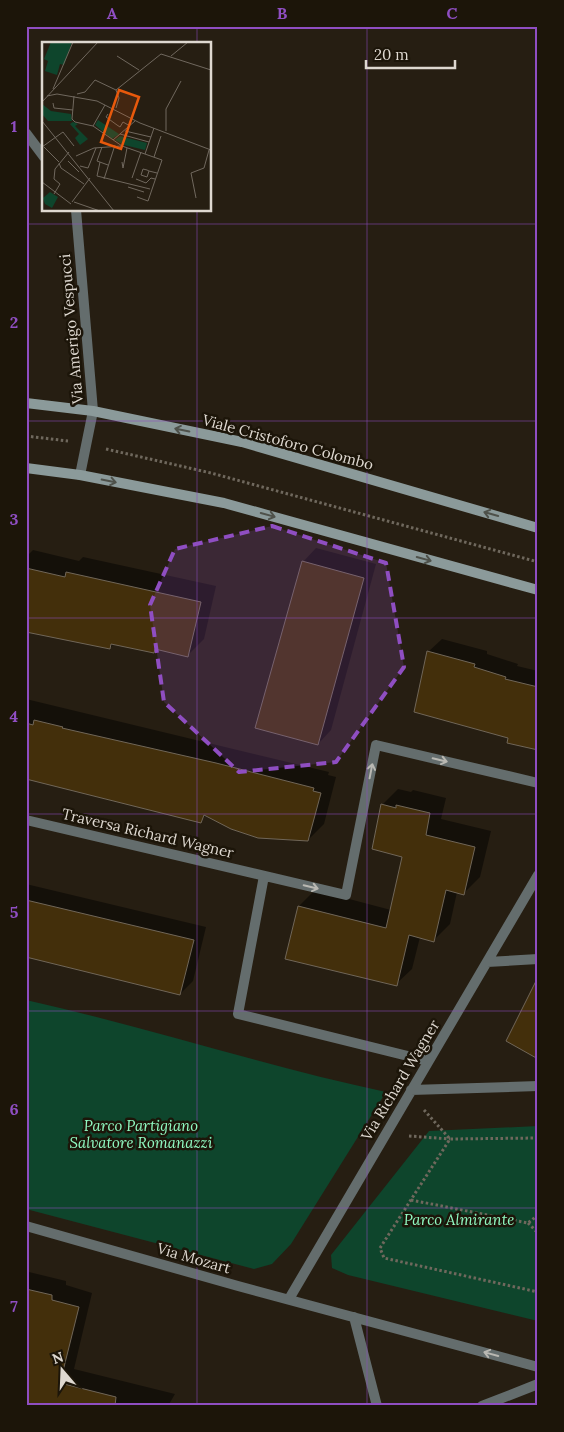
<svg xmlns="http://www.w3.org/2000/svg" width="564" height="1432" font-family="Lora,serif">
<rect width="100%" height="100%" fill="#261e12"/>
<path fill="#0e452c" d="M26,1000C147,1027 265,1066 386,1092L291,1244L272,1264L254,1269L26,1209Z
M538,1126V1321L348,1275L332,1268L331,1255L429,1131Z"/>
<path fill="#0007" d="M316,548L376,564L331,730L318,744L303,562Z
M33,550L79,561L83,557L216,586L204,639L188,655L157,648L153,651L114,644L110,648L26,631V557Z
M442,639L487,651V654L518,664L517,666L538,671V749L509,737L428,652Z
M26,699L329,772L328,775L336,777L324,824L308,840L206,815L200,821L26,778Z
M398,789L411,792L413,790L446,798L441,819L491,831L480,877L464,893L457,892L450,924L434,940L420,937L412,969L396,984L299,906L315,890L391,910L403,856L382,805Z
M26,884L206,927L193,981L180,994L26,956Z
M29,1272L66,1281V1285L92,1293L74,1369L175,1394L168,1406H26V1275Z"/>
<path fill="#432f0b" stroke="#706658" d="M302,561L364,578L318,745L255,728Z
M26,568L65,577L66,572L201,602L188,657L155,649L154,653L111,644L110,649L26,632Z
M427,651L475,664L474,667L506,677L505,679L538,687V750L507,743L508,738L414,712Z
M34,720L63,727L62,728L216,763L314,788L313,791L321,793L308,841L258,838L231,829L204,815L201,823L26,779V723L33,725Z
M381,804L396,808V805L430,813L426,835L475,847L464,895L446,890L434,942L409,935L397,986L285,959L298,906L386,928L402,857L372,849Z
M26,900L194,940L180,995L26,957Z
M538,977V1059L506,1041Z
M26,1289L52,1295V1300L79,1307L60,1383L116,1397L115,1406H26Z"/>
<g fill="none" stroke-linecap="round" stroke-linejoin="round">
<path stroke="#6f685d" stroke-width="3" stroke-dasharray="2.5 2.5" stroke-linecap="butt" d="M26,436L68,441
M106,449L211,473L538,562
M424,1110L450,1139
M409,1136L450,1139
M538,1138L450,1139L380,1248L384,1258L538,1292
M411,1200L528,1223L538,1215
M528,1223L538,1233"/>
<path stroke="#646d6d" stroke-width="10" d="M26,133L44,157
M76,210L93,411L80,475
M26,820L346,895L376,745L538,783
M264,876L238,1014L428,1061
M487,962L538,959
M411,1090L538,1086
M26,1226L238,1286L538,1367
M289,1299L538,875
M354,1317L377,1406
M482,1406L538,1384"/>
<path stroke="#8b9a9a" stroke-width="10" d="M26,403L93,411L242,442L538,528
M26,468L80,475L224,503L538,590"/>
</g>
<defs><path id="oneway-shaft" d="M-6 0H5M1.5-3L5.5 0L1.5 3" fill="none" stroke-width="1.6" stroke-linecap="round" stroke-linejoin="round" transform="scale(1.25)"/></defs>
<g stroke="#4e514a">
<use href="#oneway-shaft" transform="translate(182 430) rotate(-168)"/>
<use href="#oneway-shaft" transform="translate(109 481) rotate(11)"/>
<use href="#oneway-shaft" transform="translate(491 514) rotate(-164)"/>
<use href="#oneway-shaft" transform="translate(268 515) rotate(15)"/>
<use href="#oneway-shaft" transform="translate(424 559) rotate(15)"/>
</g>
<g stroke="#b9b8b2">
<use href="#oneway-shaft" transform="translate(440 760) rotate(13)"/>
<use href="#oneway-shaft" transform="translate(371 771) rotate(-79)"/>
<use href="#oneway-shaft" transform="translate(311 887) rotate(13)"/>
<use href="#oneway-shaft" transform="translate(491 1354) rotate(-165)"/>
</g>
<path fill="#8f4ec2" fill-opacity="0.2" stroke="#8f4ec2" stroke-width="4" stroke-dasharray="10 6" stroke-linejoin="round" d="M272,526L386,563L404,667L336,762L239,772L164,702L150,605L175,549Z"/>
<path fill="none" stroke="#8f4ec2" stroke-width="1" stroke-opacity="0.55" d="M197,26V44M367,26V1406M197,210V1406M26,224H538M26,421H538M26,618H538M26,814H538M26,1011H538M26,1208H538"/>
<g text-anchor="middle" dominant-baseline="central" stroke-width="5" stroke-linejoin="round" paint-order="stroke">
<g font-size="15" fill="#ded8d0" stroke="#1c1509">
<text transform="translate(71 329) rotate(-95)">Via Amerigo Vespucci</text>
<text transform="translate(288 442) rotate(15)">Viale Cristoforo Colombo</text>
<text transform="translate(148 833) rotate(13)">Traversa Richard Wagner</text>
<text transform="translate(400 1080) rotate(-59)">Via Richard Wagner</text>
<text transform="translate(194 1258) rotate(16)">Via Mozart</text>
</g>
<g font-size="15" font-style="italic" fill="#90fac2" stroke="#1c1509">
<text x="141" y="1125">Parco Partigiano<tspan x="141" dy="17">Salvatore Romanazzi</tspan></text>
<text x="459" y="1219">Parco Almirante</text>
</g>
</g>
<g transform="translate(42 42)">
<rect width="169" height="169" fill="#261e12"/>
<path d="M9,0H30L22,23L18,22L15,33L3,29L6,19L2,17ZM0,62L9,69L29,72L30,79H6L0,72ZM56,78L77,92L70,97L53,83ZM31,80L36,82L33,84L46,97L38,103L33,96L37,92L28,82ZM78,94L105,101L103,108L82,103L73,98ZM8,150L16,155L10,166L3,162L1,156Z" fill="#0e452c"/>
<path fill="none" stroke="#70685e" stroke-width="1" d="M75,14L97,28M129,14L146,0M11,47L31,0M74,48L119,12L169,28M35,52L43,50L53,38L74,48L77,56L74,66M5,54L15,52L55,59L98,81L169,108M32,54L30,77L33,80L51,84L80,104M0,60L56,0M11,61L12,66L31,68M66,72L64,75L75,83M0,79L72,169M75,83L78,85L81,80L88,84M51,84L63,63M83,89L109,95M124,89V67L139,39M78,92L107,100M71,98L93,79M0,105L21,90L32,104M2,105L17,120M60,105L55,119L66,123M103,112L112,86M34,114L52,106L80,104L120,118L106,159L95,155M112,115L119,94M26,119L37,130M58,120L55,134L108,147M80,120L81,126L85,106M17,121L19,126L42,142M38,124L46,126L54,106M107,129L105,135L99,133L101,127L105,128L107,129L115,131M90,136L99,110M62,137L73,103M94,137L104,141L109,136L113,137M0,140L29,162M86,145L102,150M12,152L18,142L12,137L13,127L27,110M154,156L149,131L162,126L167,108M30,160L48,136M32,160L58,169"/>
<path fill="#e8590c" fill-opacity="0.15" stroke="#e8590c" stroke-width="2.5" d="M77,48L97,55L79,107L59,100Z"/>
<rect width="169" height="169" fill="none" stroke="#ded8d0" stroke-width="2.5"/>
</g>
<rect width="564" height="1432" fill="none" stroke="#1c1509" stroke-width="55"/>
<g transform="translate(62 1370) rotate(341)" stroke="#1c1509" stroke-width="4" paint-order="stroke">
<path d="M0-4L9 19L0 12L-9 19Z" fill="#ded8d0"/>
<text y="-8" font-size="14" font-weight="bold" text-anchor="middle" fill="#ded8d0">N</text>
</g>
<path d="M366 60v8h89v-8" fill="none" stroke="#ded8d0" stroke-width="2.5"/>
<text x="374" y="60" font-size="15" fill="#ded8d0" stroke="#1c1509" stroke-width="4" paint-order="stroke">20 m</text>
<rect x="28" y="28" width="508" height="1376" fill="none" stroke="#8f4ec2" stroke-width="2"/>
<g font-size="16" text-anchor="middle" font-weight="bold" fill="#8f4ec2">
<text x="112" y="19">A</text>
<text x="282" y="19">B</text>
<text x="452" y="19">C</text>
<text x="14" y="132">1</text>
<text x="14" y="328">2</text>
<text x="14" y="525">3</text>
<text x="14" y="722">4</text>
<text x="14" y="918">5</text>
<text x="14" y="1115">6</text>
<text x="14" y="1312">7</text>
</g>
</svg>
